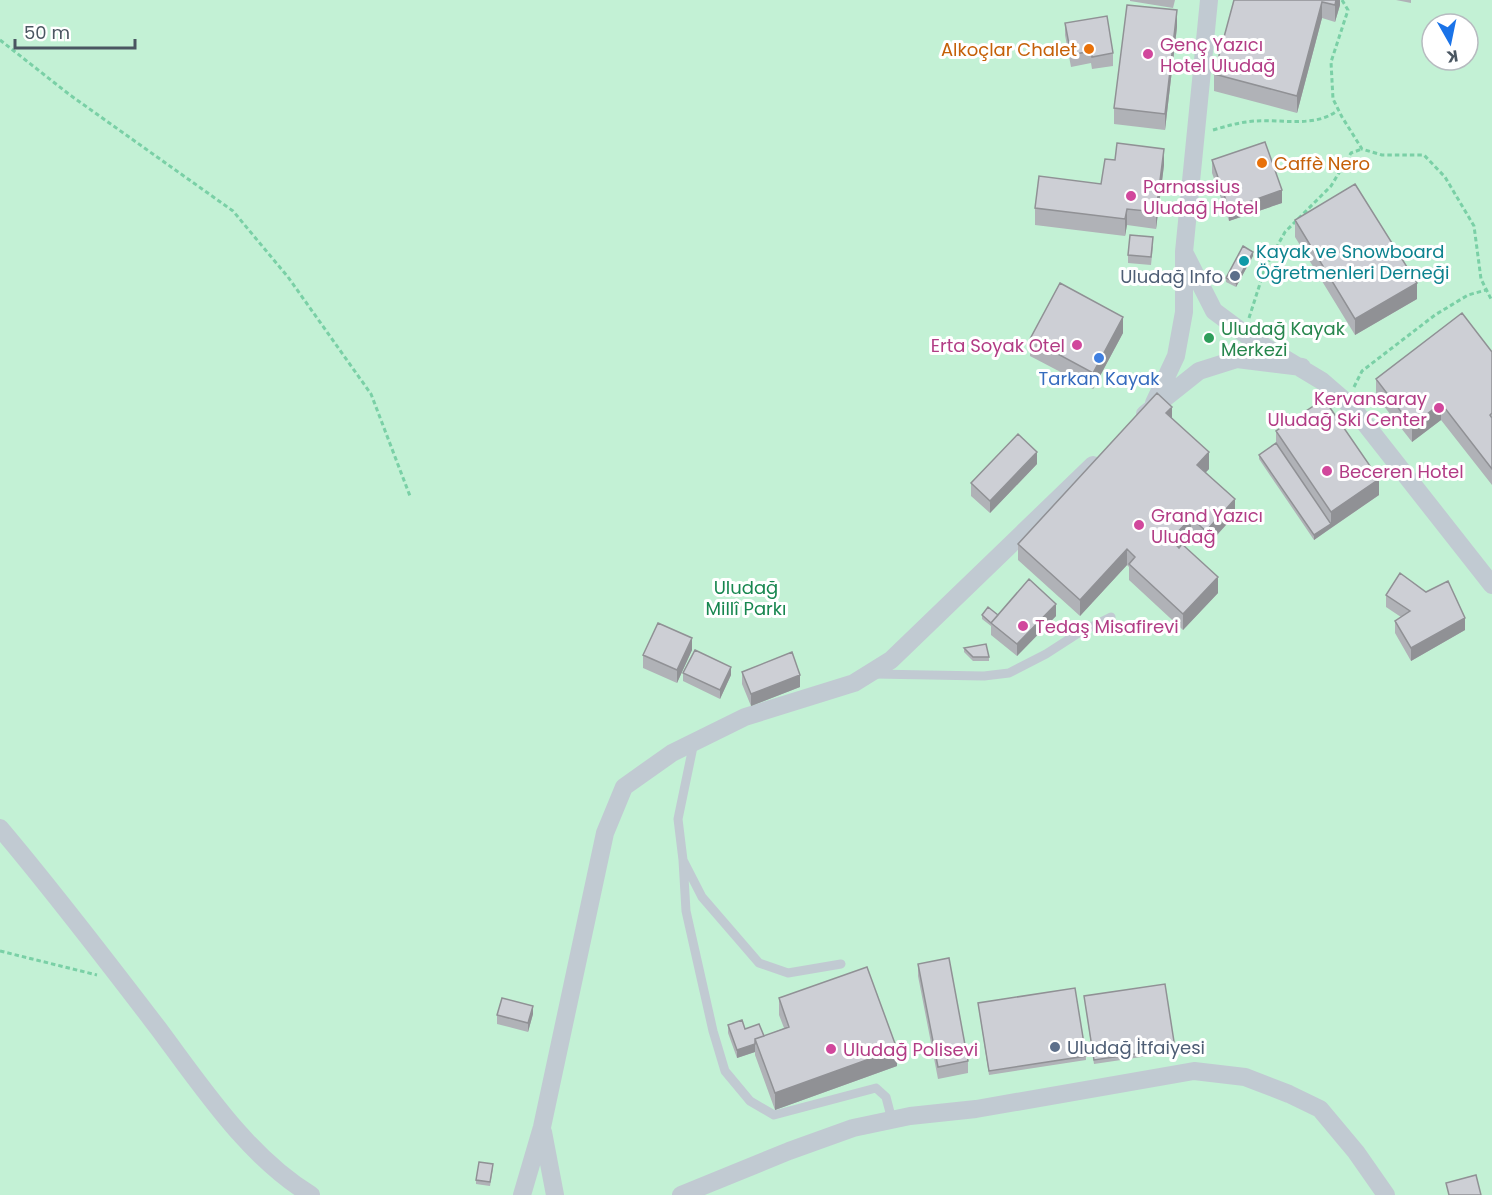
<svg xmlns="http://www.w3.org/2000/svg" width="1492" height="1195" font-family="Poppins,sans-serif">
<rect width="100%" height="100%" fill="#f5f3f3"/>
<path fill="#c3f1d5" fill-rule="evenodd" d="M0,0H1492V1195H0ZM1432,24H1468V60H1432Z"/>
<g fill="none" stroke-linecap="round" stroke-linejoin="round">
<path stroke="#7ad0a6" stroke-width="3" stroke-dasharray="4.5 3" stroke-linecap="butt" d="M1342,0L1348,10L1331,62L1333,99L1342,117L1362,149L1382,155H1424L1445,177L1474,226L1481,279L1492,301
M0,40L70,95L233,211L288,277L371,394L410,496
M1213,130C1227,126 1240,122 1255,121C1282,119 1316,128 1338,110
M1249,318L1265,268L1285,232L1331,186L1351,153L1362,149
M1354,387L1362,371L1435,315L1468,295L1486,290
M0,951L97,975"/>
<path stroke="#c1cad2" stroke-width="9" d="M874,674L984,676L1009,673L1046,654L1077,634L1111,617
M694,742L678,819L683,860L702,897L759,963L788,973L841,964
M683,860L686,911L713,1031L725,1071L750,1101L774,1115L876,1088L886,1097L892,1120"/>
<path stroke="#c1cad2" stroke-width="18" d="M1184,252L1214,311L1249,337L1322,381L1352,407L1492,585
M1154,403L1176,356L1184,312V252L1209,0
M1145,414L1199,371L1237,359L1302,367
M0,828C55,893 106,960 158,1028C202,1087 248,1157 311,1195
M543,1132L555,1195
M522,1195L542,1127L605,833L624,787L672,753L745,717L854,683L891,660L1093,465
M681,1195L789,1151L853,1128L910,1116L976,1109L1194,1071L1245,1077L1289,1094L1320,1109L1356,1152L1386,1195"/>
</g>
<path fill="#b0b2b7" d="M1130,0H1175L1173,8L1130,1Z
M1234,0H1340V5L1335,22L1322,18L1297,113L1214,91V74Z
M1396,0H1411V3Z
M1065,23L1113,53V66L1092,69L1091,63L1071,67L1065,35Z
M1177,27L1165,130L1114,124V108Z
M1212,160L1282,203L1229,221L1212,173Z
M1164,165L1156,229L1127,225L1125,236L1035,225V208L1101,184Z
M1295,220L1417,299L1355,335L1295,237Z
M1153,246L1151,265L1128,263V255Z
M1253,256L1236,287L1226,282V278Z
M1123,333L1093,389L1030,356V339Z
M1492,352V485L1441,420L1412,442L1376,396V379Z
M1172,418L1209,469L1206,472L1235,515L1206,547L1191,534L1179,547L1218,593L1183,630L1129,580V567L1127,565L1080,616L1018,560V544Z
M1276,431L1379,495L1314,540L1259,459V455L1276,443Z
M1037,464L990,513L971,496V483Z
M1386,595L1465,630L1411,661L1395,633V621L1401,617L1386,607Z
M982,615L1056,616L1017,656L991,635V626L982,619Z
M964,648L989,657V661H973L964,652Z
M692,650L677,683L643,668V655Z
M742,672L800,687L751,706L742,684Z
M683,673L731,675L720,699L683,681Z
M918,964L968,1061V1073L938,1079L918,976Z
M1084,996L1175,1048V1052L1094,1064Z
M779,998L897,1066L775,1110L755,1055V1052L737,1058L728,1033V1025L764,1036L784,1028L779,1015Z
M978,1003L1086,1056V1060L989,1075Z
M533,1014L528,1032L497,1024V1015Z
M493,1168L490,1186L476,1184V1180Z"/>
<path fill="#909195" d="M1336,0H1340V5L1335,22V5Z
M1322,2V18L1297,113V96Z
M1177,10V27L1165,130V114Z
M1164,149V165L1156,229V212Z
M1282,190V203L1229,221V209Z
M1127,209V225L1125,236V219Z
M1253,252V256L1236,287V283Z
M1417,283V299L1355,335V319Z
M1123,317V333L1093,389V373Z
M1441,403V420L1412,442V426Z
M1172,407V423L1166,413Z
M1037,452V464L990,513V501Z
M1209,452V469L1197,481V465Z
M1379,479V495L1331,528V512Z
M1235,499V515L1206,547V531Z
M1191,518V534L1171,556V539Z
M1331,524V528L1314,540V535Z
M1127,549V565L1080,616V600Z
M1218,577V593L1183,630V614Z
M1056,604V616L1017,656V644Z
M1465,618V630L1411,661V648Z
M692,638V650L677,683V670Z
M731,667V675L720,699V690Z
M800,675V687L751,706V694Z
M533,1006V1014L528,1032V1023Z
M755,1044V1052L737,1058V1050Z
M897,1049V1066L775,1110V1093Z"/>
<path fill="#cdcfd5" stroke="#909195" stroke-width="1.5" d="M1234,0H1336L1335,5L1322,2L1297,96L1214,74Z
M1127,5L1177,10L1165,114L1114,108Z
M1107,16L1113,53L1092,57L1091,51L1071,55L1065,23Z
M1265,142L1282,190L1229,209L1212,160Z
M1117,143L1164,149L1156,212L1127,209L1125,219L1035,208L1039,176L1101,184L1105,159L1115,160Z
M1355,184L1417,283L1355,319L1295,220Z
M1130,235L1153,237L1151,257L1128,255Z
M1243,246L1253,252L1236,283L1226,278Z
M1060,283L1123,317L1093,373L1030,339Z
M1462,313L1492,352V413L1490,415L1492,418V469L1441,403L1412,426L1376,379Z
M1157,393L1172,407L1166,413L1209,452L1197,465L1235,499L1206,531L1191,518L1171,539L1179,548L1182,544L1218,577L1183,614L1129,564L1135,557L1127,549L1080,600L1018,544Z
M1324,399L1379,479L1331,512L1276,431Z
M1018,434L1037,452L990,501L971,483Z
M1276,443L1331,524L1314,535L1259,455Z
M1400,573L1426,592L1448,581L1465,618L1411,648L1395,621L1410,611L1386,595Z
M1029,579L1056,604L1017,644L991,623Z
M988,607L998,615L991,623L982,615Z
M658,623L692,638L677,670L643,655Z
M986,644L989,657H973L964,648Z
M695,650L731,667L720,690L683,673Z
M792,652L800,675L751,694L742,672Z
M949,958L968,1061L938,1067L918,964Z
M867,967L897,1049L775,1093L755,1039L789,1027L779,998Z
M1165,984L1175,1048L1094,1060L1084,996Z
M1075,988L1086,1056L989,1071L978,1003Z
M502,998L533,1006L528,1023L497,1015Z
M742,1020L745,1029L759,1024L764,1036L755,1039V1044L737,1050L728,1025Z
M479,1162L493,1164L490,1182L476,1180Z
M1476,1175L1481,1195H1449L1446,1183Z"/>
<g fill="#e8710a" stroke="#fff" stroke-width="2">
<circle cx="1089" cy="49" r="6"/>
<circle cx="1262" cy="163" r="6"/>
</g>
<g fill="#d1479c" stroke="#fff" stroke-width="2">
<circle cx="1148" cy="54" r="6"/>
<circle cx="1131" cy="196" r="6"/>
<circle cx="1077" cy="345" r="6"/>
<circle cx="1439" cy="408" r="6"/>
<circle cx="1327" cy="471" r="6"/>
<circle cx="1139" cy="525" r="6"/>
<circle cx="1023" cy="626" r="6"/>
<circle cx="831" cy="1049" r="6"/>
</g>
<circle fill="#0f9aa8" stroke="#fff" stroke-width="2" cx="1244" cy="261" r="6"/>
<g fill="#5c6f8a" stroke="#fff" stroke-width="2">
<circle cx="1235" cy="276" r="6"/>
<circle cx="1055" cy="1047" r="6"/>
</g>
<circle fill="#2e9e5b" stroke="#fff" stroke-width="2" cx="1209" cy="338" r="6"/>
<circle fill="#3f7fe0" stroke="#fff" stroke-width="2" cx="1099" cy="358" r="6"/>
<g text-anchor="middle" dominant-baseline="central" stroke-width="6" stroke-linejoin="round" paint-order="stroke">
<g font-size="18" fill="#b23c85" stroke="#fff" text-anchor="start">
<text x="1160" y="44">Genç Yazıcı<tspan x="1160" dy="21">Hotel Uludağ</tspan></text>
<text x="1143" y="186">Parnassius<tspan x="1143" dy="21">Uludağ Hotel</tspan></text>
<text x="1065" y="345" text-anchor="end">Erta Soyak Otel</text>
<text x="1427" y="398" text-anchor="end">Kervansaray<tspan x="1427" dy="21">Uludağ Ski Center</tspan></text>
<text x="1339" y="471">Beceren Hotel</text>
<text x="1151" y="515">Grand Yazıcı<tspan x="1151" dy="21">Uludağ</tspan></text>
<text x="1035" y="626">Tedaş Misafirevi</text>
<text x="843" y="1049">Uludağ Polisevi</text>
</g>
<g font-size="18" fill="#c56008" stroke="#fff" text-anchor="end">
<text x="1077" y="49">Alkoçlar Chalet</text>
<text x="1274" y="163" text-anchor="start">Caffè Nero</text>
</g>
<g font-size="18" fill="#0d838f" stroke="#fff" text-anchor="start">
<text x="1256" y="251">Kayak ve Snowboard<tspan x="1256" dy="21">Öğretmenleri Derneği</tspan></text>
</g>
<g font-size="18" fill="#4e5e75" stroke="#fff" text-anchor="end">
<text x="1223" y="276">Uludağ Info</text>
<text x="1067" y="1047" text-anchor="start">Uludağ İtfaiyesi</text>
</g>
<g font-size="18" fill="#27864d" stroke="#fff" text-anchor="start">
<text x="1221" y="328">Uludağ Kayak<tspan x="1221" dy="21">Merkezi</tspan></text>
</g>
<g font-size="18" fill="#366cbe" stroke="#fff">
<text x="1099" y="378">Tarkan Kayak</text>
</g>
<g font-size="18" fill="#17864f" stroke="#fff">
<text x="746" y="587">Uludağ<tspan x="746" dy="21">Millî Parkı</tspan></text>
</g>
</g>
<g transform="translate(1450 42) rotate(171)"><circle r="28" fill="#ffffff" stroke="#b7bbc0" stroke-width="1.5"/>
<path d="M0-4.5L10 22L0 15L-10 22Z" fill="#1a73e8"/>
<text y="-9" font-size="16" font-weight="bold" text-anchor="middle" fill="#4a5661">K</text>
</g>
<path d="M15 39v9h120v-9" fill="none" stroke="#4a5661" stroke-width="3"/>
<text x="24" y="39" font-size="18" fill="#4a5661" stroke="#ffffff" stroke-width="4.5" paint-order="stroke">50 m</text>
</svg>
